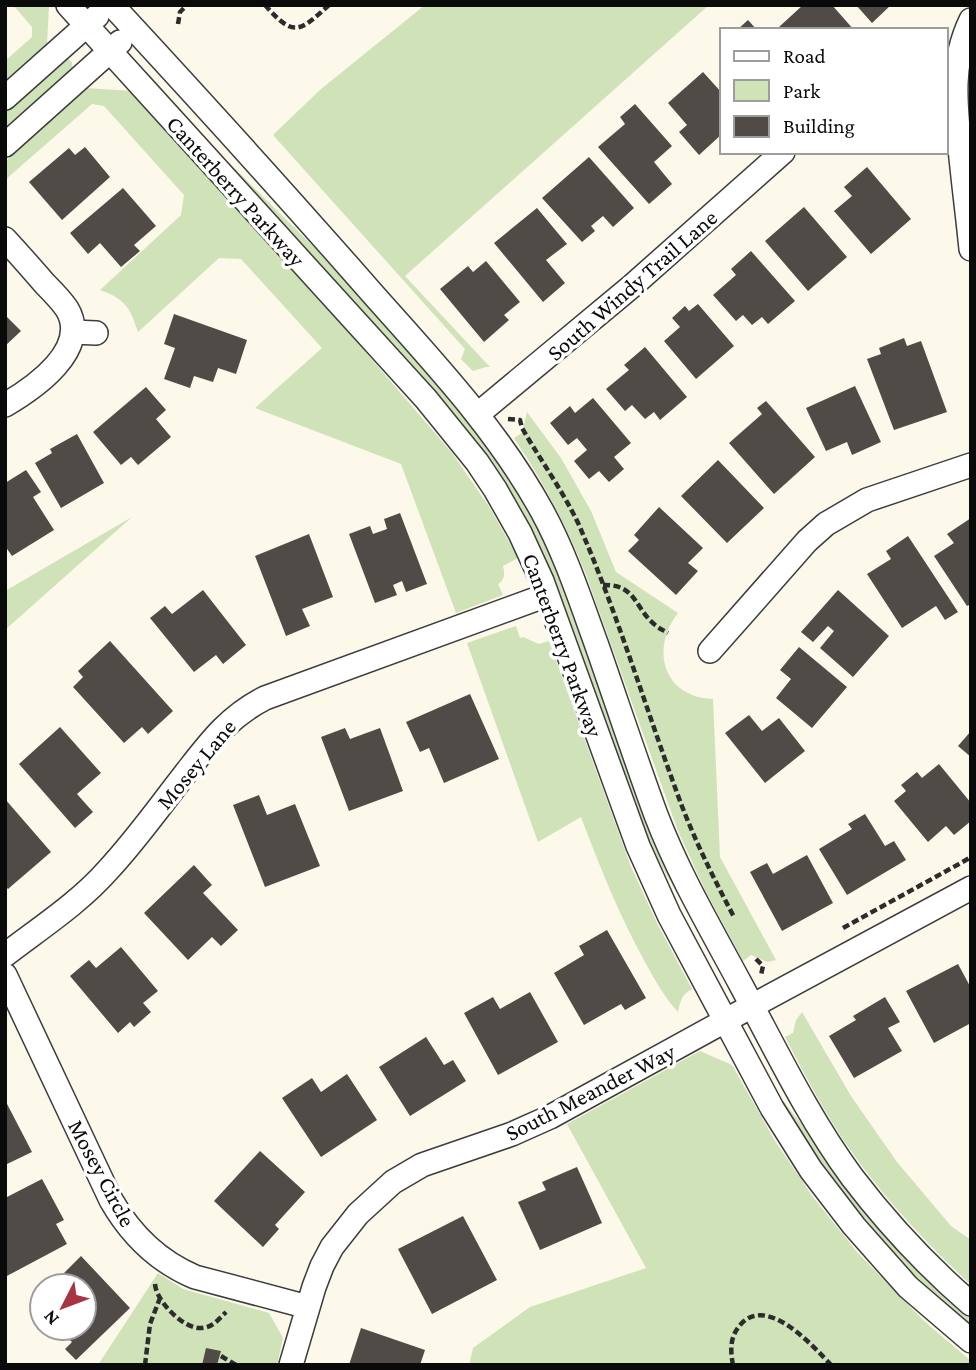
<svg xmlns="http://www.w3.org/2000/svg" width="976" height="1370" font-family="'Crimson Pro',serif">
<rect width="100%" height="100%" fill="#fcf8ea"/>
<path fill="#d0e2b8" d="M13,5H49L47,45L5,83V61L32,37V27Z
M425,5H709L405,276L490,367H486L473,371L461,359L465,349L273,135L321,89Z
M68,59L72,62L73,72L5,133V112L62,60Z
M143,70L147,72L227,161L329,262L465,411L532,508L705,936L702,937L646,839L530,532L140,72Z
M86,88L132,91L344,327L452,453L490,508L518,558L503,566C505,574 505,579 498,584L503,595L456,613L401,464L255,408L322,348L241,259L219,258L138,332C130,307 125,299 100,290L181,215L184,195L104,106L92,104L5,180V162Z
M527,412L561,458L591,511L616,572L678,613C650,649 663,697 713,699L720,857L776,960L767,962L751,955L743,961L705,890L678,831L585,572C566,525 543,481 514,438L522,433Z
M132,517L5,630V591Z
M516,626L520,638L523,637L539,644L549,641L631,867L657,923L692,989C682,994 680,1001 678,1012C664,997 655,980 645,962C619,915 600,867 581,817L538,842L467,643Z
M802,1012L851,1096L897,1162L951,1226L971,1240V1285C925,1242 882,1196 846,1144C823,1110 804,1073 785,1037L793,1033L796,1020Z
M700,1051L732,1065L775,1141L813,1197L857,1252L924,1321L971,1361V1365H469L473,1348L530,1307L646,1268L567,1124Z
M775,1091L868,1207L971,1312V1331L930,1297L823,1175Z
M158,1273L183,1289L269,1313L283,1338L277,1365H98Z"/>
<path fill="#514b48" d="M803,5H832L854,30H782L779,27Z
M856,5H891L872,23Z
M748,20L757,30H737Z
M703,72L722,93V134L699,155L679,132L687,125L668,103Z
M635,104L672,146L654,162L672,184L649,204L598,147L625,124L620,117Z
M85,147L110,177L62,220L29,182L69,148L75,155Z
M589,157L634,208L613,227L603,216L591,226L595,231L582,242L542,198Z
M867,167L911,219L871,254L834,211L852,196L844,187Z
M123,188L156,226L134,245L140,251L121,267L100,243L88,254L70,233Z
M804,207L847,257L808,291L765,241Z
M537,208L567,244L546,260L565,283L543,302L494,243Z
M751,251L795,301L768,324L762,317L752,325L743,315L736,321L713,295L736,275L731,269Z
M486,261L520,302L504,315L509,320L484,342L440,289L468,266L473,272Z
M698,304L734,346L696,379L664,341L680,327L672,318L685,306L689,311Z
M174,314L247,340L236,374L218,368L213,382L194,376L190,388L164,379L175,348L164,344Z
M5,315L21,331L5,346Z
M904,338L907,346L921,341L947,412L894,430L867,359L881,354L879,348Z
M645,347L687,397L660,420L654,412L645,419L632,405L625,411L606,389L629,370L624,365Z
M855,386L881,442L852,455L847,442L826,451L806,408Z
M146,387L166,410L156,419L171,437L138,465L131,457L121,465L93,432Z
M593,398L631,443L614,457L624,469L609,482L599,471L589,479L574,461L587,450L577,438L568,445L550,423L570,406L575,413Z
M766,401L815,457L774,494L729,443L762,414L757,408Z
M77,434L104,483L61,508L35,463L52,453L50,449Z
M718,460L764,508L727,543L681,496Z
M26,470L41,492L33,497L54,530L12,556L5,546V483Z
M659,507L703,548L688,563L698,571L676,595L628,551L639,540L634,535Z
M400,513L427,584L406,592L402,581L393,585L397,595L375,603L349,534L370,526L373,534L387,529L384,519Z
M971,518V604L967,606L934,556L954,543L947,534Z
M309,534L333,597L302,609L310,626L286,636L255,556Z
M908,536L958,612L945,620L936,606L902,628L867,574L891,559L886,551Z
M203,590L246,645L223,664L216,655L194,672L150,618L165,606L172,614Z
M838,590L889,636L853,677L820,648L834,631L828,626L813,642L801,632Z
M110,641L173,711L148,734L142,727L124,743L73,687L83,677L78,671Z
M799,647L847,687L812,728L776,698L791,679L780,670Z
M470,694L499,759L444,783L429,748L420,752L406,722Z
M749,715L762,731L779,718L805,751L765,783L725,733Z
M60,727L101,773L77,794L93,812L75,828L19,764Z
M345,728L350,739L380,728L403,791L349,811L321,737Z
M971,731V757L958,746Z
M939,764L971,803V821L954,835L946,826L928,842L894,801L906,791L901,785L917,772L922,778Z
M259,795L267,815L295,804L320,866L265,887L233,805Z
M5,799L51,852L8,889L5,886Z
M865,814L885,846L894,841L906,860L847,895L819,849L852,829L848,824Z
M807,855L833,903L782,931L750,872L767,863L773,874Z
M194,865L212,885L203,893L238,930L221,946L212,937L188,960L144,913Z
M607,930L646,998L625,1010L621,1004L584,1025L554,973L584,955L579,946Z
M121,947L158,991L143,1003L151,1012L134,1027L130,1022L118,1033L70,976L89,960L96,968Z
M958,964L971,988V1023L934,1043L906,991Z
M530,992L558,1042L498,1075L464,1013L493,997L500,1009Z
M885,997L900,1022L888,1028L902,1051L854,1078L829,1036L856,1020L853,1016Z
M426,1037L444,1065L453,1060L466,1081L410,1116L379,1067Z
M347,1074L377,1120L321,1157L282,1098L312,1078L321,1092Z
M5,1100L32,1152L5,1165Z
M260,1151L305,1192L275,1225L279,1229L263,1247L214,1201Z
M577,1167L602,1223L540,1250L518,1202L546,1190L542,1182Z
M42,1179L64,1220L56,1224L67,1244L5,1277V1198Z
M463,1216L497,1280L432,1314L398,1249Z
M81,1256L130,1308L76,1360L65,1349L72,1342L58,1328H84V1286H70L71,1284L62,1275Z
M361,1328L425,1350L420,1365H349Z
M206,1348L221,1351L217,1365H202Z"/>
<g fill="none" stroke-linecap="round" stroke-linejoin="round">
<g stroke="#3d3d3d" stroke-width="26">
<path id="minor" d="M68,5L426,399L477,462L495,489L520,533L542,581L638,846L669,915L772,1108L811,1170L854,1226L908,1287L971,1341
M112,5C200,100 287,196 372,293C434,363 497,429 542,511C565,553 580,599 596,643C616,700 635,758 656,815C679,875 711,929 741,985C776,1050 808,1117 852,1177C887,1223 927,1266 971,1304
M971,20C949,65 956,110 961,158C964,188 968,218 971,249
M5,98L97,16
M5,145L120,42
M5,239C19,254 32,269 45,284C53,292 61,300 67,309C91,349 34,388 5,405
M73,332L96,333
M478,414L632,286L783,152
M710,651L807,541L826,524L867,500L971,465
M5,955C40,928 79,903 108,870C136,840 160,806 185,774C210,742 228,717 265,698L547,595
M5,975L111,1200C131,1235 157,1261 195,1277L308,1307
M291,1365L314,1287L322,1266L332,1247L358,1214L393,1182L422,1165L512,1134L550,1117L752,1006L971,888"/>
</g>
<path stroke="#2c2c2c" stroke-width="4.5" stroke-dasharray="7 3.5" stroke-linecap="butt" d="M265,5C294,38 299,32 329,5
M178,24L180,12L187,5
M508,419L520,420L522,428C541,461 563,491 579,525C618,615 646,709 680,801C695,841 714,879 734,917
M603,585C636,584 634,607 654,624C658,628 663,630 668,633
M843,928L959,864L971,857
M756,959L763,966L761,975
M155,1284C156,1301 184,1330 202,1328C213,1327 219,1319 226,1312
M221,1356L236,1365
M145,1365L150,1324L160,1298
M733,1365C730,1349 730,1336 741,1324C768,1295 813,1346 831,1365"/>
<use href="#minor" stroke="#fff" stroke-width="23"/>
</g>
<g text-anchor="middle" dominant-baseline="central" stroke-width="7" stroke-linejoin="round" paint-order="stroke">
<g font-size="23" fill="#0a0a0a" stroke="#fff">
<text transform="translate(236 191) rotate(48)">Canterberry Parkway</text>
<text transform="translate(632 285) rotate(-41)">South Windy Trail Lane</text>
<text transform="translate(563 645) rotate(70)">Canterberry Parkway</text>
<text transform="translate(196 764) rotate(-50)">Mosey Lane</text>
<text transform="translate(590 1092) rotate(-27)">South Meander Way</text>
<text transform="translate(102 1173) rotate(62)">Mosey Circle</text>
</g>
</g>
<rect width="976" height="1370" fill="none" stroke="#0a0a0a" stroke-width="14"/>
<rect x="720" y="28" width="228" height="126" fill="#ffffff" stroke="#9d9d9d" stroke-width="2"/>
<rect x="734" y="51" width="35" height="10" fill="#ffffff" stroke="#9d9d9d" stroke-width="2"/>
<text x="783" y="63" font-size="21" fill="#0a0a0a">Road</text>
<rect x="734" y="80" width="35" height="21" fill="#d0e2b8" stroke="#9d9d9d" stroke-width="2"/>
<text x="783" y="98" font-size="21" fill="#0a0a0a">Park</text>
<rect x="734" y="116" width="35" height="21" fill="#514b48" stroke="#9d9d9d" stroke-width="2"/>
<text x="783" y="133" font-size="21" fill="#0a0a0a">Building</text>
<g transform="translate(63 1307) rotate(228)"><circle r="33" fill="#ffffff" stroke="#9d9d9d" stroke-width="2"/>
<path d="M0-5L12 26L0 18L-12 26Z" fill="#a83440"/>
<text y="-10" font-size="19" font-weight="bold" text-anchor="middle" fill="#0a0a0a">N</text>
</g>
</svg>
